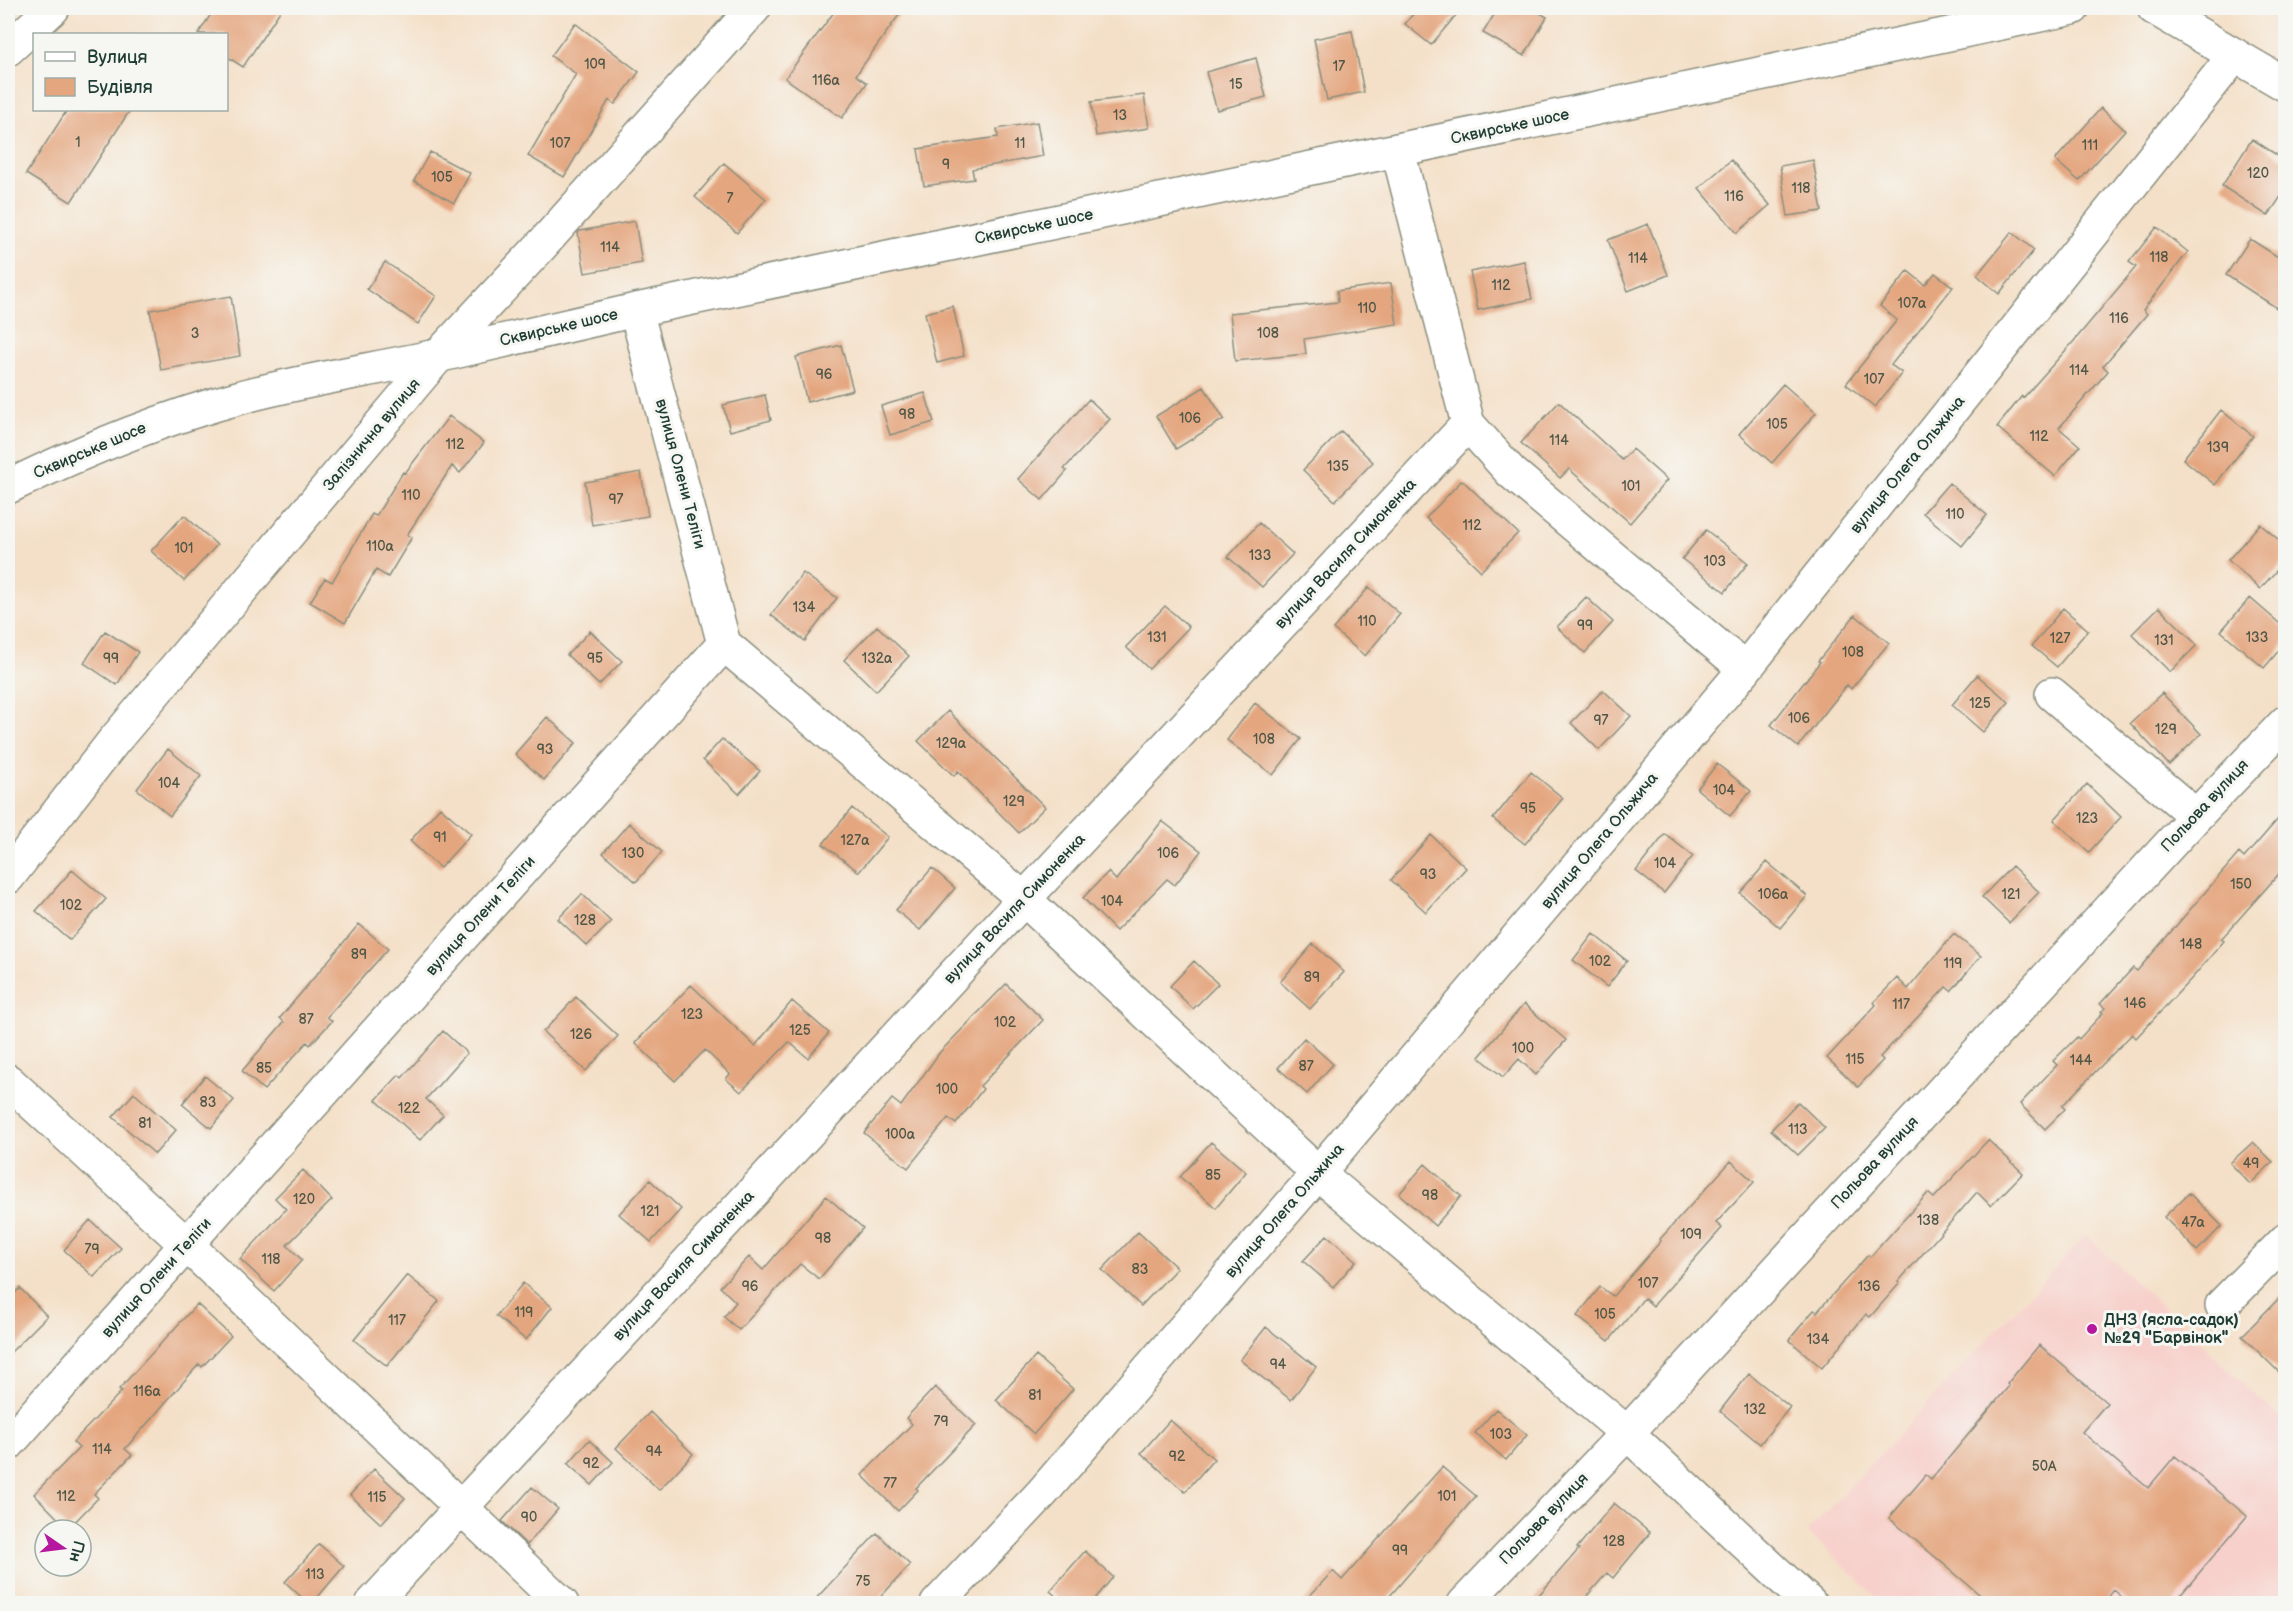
<svg xmlns="http://www.w3.org/2000/svg" width="2293" height="1611" font-family="'Balsamiq Sans',sans-serif">
<rect width="100%" height="100%" fill="#f6f6f2"/>
<filter id="ink" filterUnits="userSpaceOnUse"><feTurbulence type="fractalNoise" baseFrequency=".0167" numOctaves="2"/><feDisplacementMap in="SourceGraphic" scale="12" xChannelSelector="R" yChannelSelector="G"/><feConvolveMatrix kernelMatrix="1 2 1 2 8 2 1 2 1" color-interpolation-filters="sRGB"/></filter>
<filter id="wash" filterUnits="userSpaceOnUse"><feTurbulence type="fractalNoise" baseFrequency=".008" numOctaves="4" result="noise"/><feDisplacementMap in="SourceGraphic" scale="24" xChannelSelector="R" yChannelSelector="G"/><feGaussianBlur stdDeviation="1.35" result="paint"/><feColorMatrix in="noise" values="0 0 0 0 0 0 0 0 0 0 0 0 0 0 0 0 0 1.4 0 .05"/><feComposite in="paint" operator="in"/></filter>
<g filter="url(#wash)">
<rect width="100%" height="100%" fill="#f4e0c8"/>
<path fill="#f7d0cb" d="M2086,1235L2285,1423V1603H1883L1807,1532Z"/>
<g id="blocks">
<path fill="#e4a67f" d="M215,8H282L243,67L226,56V34H198Z
M837,8H904L856,75L867,83L842,118L785,78Z
M1418,8H1462L1431,45L1405,24Z
M1498,8H1531L1547,17L1524,56L1483,33Z
M575,23L639,72L615,104L609,100L564,177L528,156L576,74L551,56Z
M1352,31L1364,92L1327,100L1314,39Z
M1256,58L1266,97L1217,110L1206,72Z
M1144,95L1149,128L1096,136L1091,102Z
M2101,108L2125,130L2079,181L2055,160Z
M67,110H130L71,202L26,174Z
M1037,122L1043,156L972,169L974,179L924,186L918,149L998,137L997,129Z
M2252,139L2286,161V189L2268,216L2222,186Z
M430,152L470,173L454,203L414,181Z
M1731,160L1770,205L1737,233L1699,188Z
M1813,160L1822,211L1788,216L1780,166Z
M724,163L766,199L737,233L695,197Z
M635,221L642,263L585,273L578,233L580,231Z
M1648,224L1668,275L1628,291L1608,240Z
M2157,227L2188,252L2143,310L2147,314L2103,366L2108,371L2059,428L2080,446L2055,476L1997,427L2022,396L2024,397L2074,341L2136,267L2129,262Z
M2012,232L2034,250L1999,294L1977,275Z
M2250,239L2286,262V314L2226,275Z
M1524,261L1532,299L1478,310L1470,272Z
M385,262L436,296L418,324L367,289Z
M1908,271L1925,285L1935,273L1953,287L1891,365L1902,373L1875,407L1846,384L1897,320L1880,306Z
M1391,283L1397,324L1304,339L1306,354L1235,361L1230,313L1338,302L1337,291Z
M231,296L240,356L161,370L150,310Z
M953,306L964,356L937,363L925,313Z
M841,345L853,390L807,402L796,357Z
M1783,384L1816,413L1772,463L1739,434Z
M1204,387L1224,419L1176,449L1156,416Z
M925,393L934,422L890,435L881,406Z
M765,395L771,420L730,431L723,405Z
M1089,399L1110,419L1064,469L1067,471L1042,500L1018,479Z
M1559,402L1622,460L1632,449L1667,480L1630,523L1569,469L1560,478L1521,443Z
M2221,410L2253,436L2215,485L2183,459Z
M449,416L484,443L460,473L452,466L407,535L412,537L388,577L376,570L345,623L310,602L325,578L332,582L372,514L376,516L403,472L405,473Z
M1341,431L1373,462L1335,501L1303,470Z
M641,472L648,516L592,525L585,482Z
M1462,480L1518,533L1481,571L1426,518Z
M1949,483L1987,515L1962,546L1923,513Z
M184,515L217,545L184,581L151,551Z
M1259,523L1293,554L1262,587L1228,557Z
M2260,524L2286,546V560L2260,589L2228,560Z
M1706,530L1748,563L1725,592L1682,559Z
M803,573L837,598L805,641L771,615Z
M1369,587L1400,614L1365,656L1333,629Z
M1586,597L1613,622L1585,653L1557,627Z
M2250,598L2286,629V642L2264,668L2221,631Z
M1165,606L1189,627L1149,669L1126,647Z
M2159,607L2197,645L2170,672L2132,634Z
M2063,608L2088,630L2057,667L2032,646Z
M1855,615L1889,643L1851,689L1847,685L1798,747L1771,725L1820,662L1818,661Z
M877,626L909,656L876,691L844,660Z
M105,631L138,652L117,685L84,663Z
M590,631L622,661L599,685L567,655Z
M1977,675L2009,702L1983,732L1952,705Z
M1603,690L1631,716L1599,750L1571,723Z
M2162,693L2201,734L2169,765L2130,723Z
M1255,703L1301,739L1273,775L1227,740Z
M948,711L1045,807L1019,833L958,771L954,776L918,741Z
M547,717L576,743L544,780L515,754Z
M722,739L760,771L739,794L703,760Z
M168,749L201,776L170,816L137,789Z
M1717,764L1751,791L1730,816L1697,789Z
M1531,772L1563,798L1525,844L1493,819Z
M2087,784L2121,817L2089,852L2054,820Z
M440,807L471,834L440,868L410,841Z
M852,808L888,837L859,872L823,844Z
M2286,810V866L2221,939L2224,941L2192,978L2136,1038L2132,1034L2062,1106L2065,1109L2045,1129L2020,1104L2057,1065L2053,1061L2077,1037L2079,1039L2103,1013L2101,1012L2105,1008L2100,1004L2133,968L2137,971L2239,853L2244,858Z
M1162,821L1201,851L1175,885L1167,879L1116,931L1083,898L1108,872L1116,880Z
M629,823L662,852L636,882L603,853Z
M1665,834L1693,856L1664,893L1636,871Z
M1431,835L1466,868L1426,912L1391,880Z
M1767,862L1807,896L1780,928L1740,893Z
M2012,866L2039,892L2009,923L1982,897Z
M932,868L955,888L920,930L896,910Z
M72,870L106,899L70,940L36,911Z
M582,894L611,922L587,946L558,919Z
M359,924L388,949L327,1017L332,1021L310,1045L307,1042L264,1090L242,1071L284,1022L280,1018Z
M1593,934L1627,961L1607,987L1573,960Z
M1954,934L1981,956L1951,991L1946,987L1880,1057L1883,1060L1858,1087L1827,1058L1876,1005L1874,1002L1897,978L1908,989Z
M1313,944L1344,972L1310,1009L1280,982Z
M1194,961L1218,984L1193,1009L1170,986Z
M1006,984L1043,1020L980,1086L983,1089L956,1124L948,1118L908,1168L864,1133L892,1099L901,1106L940,1052Z
M691,985L755,1046L792,1001L829,1033L808,1058L789,1042L741,1092L726,1079L730,1074L705,1050L675,1081L635,1043Z
M576,997L618,1036L586,1071L543,1032Z
M1524,1004L1566,1040L1536,1075L1519,1059L1503,1077L1479,1057Z
M443,1031L467,1053L426,1099L443,1115L420,1140L376,1100L399,1075L402,1078Z
M1304,1038L1333,1064L1307,1094L1278,1068Z
M205,1076L234,1100L211,1128L182,1104Z
M134,1093L176,1130L155,1154L113,1117Z
M1798,1102L1825,1128L1798,1155L1771,1130Z
M1988,1140L2023,1173L1991,1206L1977,1192L1898,1282L1900,1283L1870,1317L1866,1314L1822,1368L1789,1340L1814,1310L1817,1312L1868,1255L1870,1257L1928,1193L1934,1198Z
M1211,1142L1246,1172L1216,1208L1180,1177Z
M2253,1142L2273,1162L2250,1184L2230,1163Z
M1731,1161L1754,1182L1716,1223L1722,1228L1653,1306L1644,1298L1609,1341L1577,1316L1600,1287L1613,1296L1661,1241L1660,1239Z
M1425,1164L1461,1196L1435,1226L1399,1194Z
M303,1170L332,1200L287,1245L302,1260L274,1291L240,1259L286,1209L275,1198Z
M650,1180L681,1209L651,1242L619,1214Z
M2189,1193L2222,1226L2197,1251L2164,1217Z
M826,1196L863,1228L819,1279L800,1264L739,1330L724,1317L736,1302L720,1287L749,1257L763,1270Z
M90,1220L121,1248L94,1277L64,1250Z
M1138,1232L1177,1268L1141,1306L1102,1270Z
M1327,1235L1356,1261L1333,1287L1303,1261Z
M407,1275L439,1301L387,1366L354,1340Z
M523,1283L552,1307L526,1340L496,1316Z
M20,1288L47,1316L8,1355V1300Z
M2286,1291V1379L2242,1336Z
M197,1304L231,1336L202,1367L199,1364L125,1449L132,1455L94,1494L98,1498L68,1529L34,1494L79,1448L73,1442L122,1391L119,1389Z
M1266,1327L1316,1367L1291,1400L1240,1360Z
M2039,1345L2107,1403L2082,1432L2148,1488L2175,1456L2247,1516L2173,1604H2130L2114,1590L2103,1604H1991L1889,1518L1926,1475L1931,1479L2009,1386L2007,1384Z
M1036,1356L1073,1389L1034,1434L996,1400Z
M1749,1374L1790,1407L1760,1444L1720,1411Z
M935,1387L976,1425L916,1488L918,1490L898,1511L862,1475L912,1424L906,1418Z
M1496,1409L1527,1435L1506,1460L1475,1433Z
M650,1412L693,1454L659,1490L616,1448Z
M1170,1420L1214,1459L1185,1492L1141,1453Z
M589,1440L613,1462L592,1485L568,1464Z
M1442,1467L1476,1496L1383,1604H1302L1333,1571L1342,1580Z
M374,1469L405,1498L381,1524L350,1495Z
M532,1487L558,1509L527,1545L502,1521Z
M1614,1503L1650,1533L1613,1578L1607,1573L1580,1604H1531L1579,1549L1577,1548Z
M877,1533L910,1565L874,1604H811Z
M319,1544L344,1566L312,1604H309L285,1582Z
M1085,1551L1113,1577L1091,1604H1065L1050,1591Z"/>
</g>
</g>
<g filter="url(#ink)">
<use href="#blocks" fill-opacity="0" stroke="#8a8e7e" stroke-width="1.5"/>
<g fill="none" stroke-linecap="round" stroke-linejoin="round">
<g stroke="#8a8e7e" stroke-width="36">
<path id="minor" d="M2154,8L2286,85
M8,49L53,8
M1468,424L1511,472L1745,669
M724,644L1024,899L1318,1173L1627,1433L1810,1604
M2052,694L2196,816
M8,877L113,742L439,355L541,246L754,8
M8,1081L187,1245L562,1604
M2222,1305L2286,1240
M8,1444L724,644L636,310
M372,1604L1024,899L1468,424L1398,151
M937,1604L1042,1493L1318,1173L1745,669L2235,55
M1464,1604L1627,1433L2196,816L2286,722"/>
</g>
<g stroke="#8a8e7e" stroke-width="36">
<path id="major" d="M8,487C84,450 163,418 245,396C310,379 376,369 441,355C506,340 571,325 636,310L2073,8"/>
</g>
<use href="#minor" stroke="#fff" stroke-width="33"/>
<use href="#major" stroke="#fff" stroke-width="33"/>
</g>
</g>
<circle fill="#b5179e" stroke="#f6f6f2" stroke-width="2" cx="2092" cy="1329" r="6"/>
<g text-anchor="middle" dominant-baseline="central" stroke-width="6" stroke-linejoin="round" paint-order="stroke">
<g font-size="14" fill="#505747">
<text x="595" y="64">109</text>
<text x="1339" y="66">17</text>
<text x="826" y="80">116а</text>
<text x="1236" y="84">15</text>
<text x="1120" y="115">13</text>
<text x="78" y="142">1</text>
<text x="560" y="143">107</text>
<text x="1020" y="143">11</text>
<text x="2090" y="145">111</text>
<text x="946" y="164">9</text>
<text x="2258" y="173">120</text>
<text x="442" y="177">105</text>
<text x="1801" y="188">118</text>
<text x="1734" y="196">116</text>
<text x="730" y="198">7</text>
<text x="610" y="247">114</text>
<text x="2159" y="257">118</text>
<text x="1638" y="258">114</text>
<text x="1501" y="285">112</text>
<text x="1912" y="303">107а</text>
<text x="1367" y="308">110</text>
<text x="2119" y="318">116</text>
<text x="195" y="333">3</text>
<text x="1268" y="333">108</text>
<text x="2079" y="370">114</text>
<text x="824" y="374">96</text>
<text x="1874" y="379">107</text>
<text x="907" y="414">98</text>
<text x="1190" y="418">106</text>
<text x="1777" y="424">105</text>
<text x="2039" y="436">112</text>
<text x="1559" y="440">114</text>
<text x="455" y="444">112</text>
<text x="2218" y="447">139</text>
<text x="1338" y="466">135</text>
<text x="1631" y="486">101</text>
<text x="411" y="495">110</text>
<text x="616" y="499">97</text>
<text x="1955" y="514">110</text>
<text x="1472" y="525">112</text>
<text x="380" y="546">110а</text>
<text x="184" y="548">101</text>
<text x="1260" y="555">133</text>
<text x="1715" y="561">103</text>
<text x="804" y="607">134</text>
<text x="1367" y="621">110</text>
<text x="1585" y="625">99</text>
<text x="1157" y="637">131</text>
<text x="2257" y="637">133</text>
<text x="2060" y="638">127</text>
<text x="2164" y="640">131</text>
<text x="1853" y="652">108</text>
<text x="111" y="658">99</text>
<text x="595" y="658">95</text>
<text x="877" y="658">132а</text>
<text x="1980" y="703">125</text>
<text x="1799" y="718">106</text>
<text x="1601" y="720">97</text>
<text x="2166" y="729">129</text>
<text x="1264" y="739">108</text>
<text x="951" y="743">129а</text>
<text x="545" y="749">93</text>
<text x="169" y="783">104</text>
<text x="1724" y="790">104</text>
<text x="1014" y="801">129</text>
<text x="1528" y="808">95</text>
<text x="2087" y="818">123</text>
<text x="440" y="837">91</text>
<text x="855" y="840">127а</text>
<text x="633" y="853">130</text>
<text x="1168" y="853">106</text>
<text x="1665" y="863">104</text>
<text x="1428" y="874">93</text>
<text x="2241" y="884">150</text>
<text x="1773" y="894">106а</text>
<text x="2011" y="894">121</text>
<text x="1112" y="901">104</text>
<text x="71" y="905">102</text>
<text x="585" y="920">128</text>
<text x="2191" y="944">148</text>
<text x="359" y="954">89</text>
<text x="1600" y="961">102</text>
<text x="1953" y="963">119</text>
<text x="1312" y="977">89</text>
<text x="2135" y="1003">146</text>
<text x="1901" y="1004">117</text>
<text x="692" y="1014">123</text>
<text x="306" y="1019">87</text>
<text x="1005" y="1022">102</text>
<text x="800" y="1030">125</text>
<text x="581" y="1034">126</text>
<text x="1523" y="1048">100</text>
<text x="1855" y="1059">115</text>
<text x="2081" y="1060">144</text>
<text x="1306" y="1066">87</text>
<text x="264" y="1068">85</text>
<text x="947" y="1089">100</text>
<text x="208" y="1102">83</text>
<text x="409" y="1108">122</text>
<text x="145" y="1123">81</text>
<text x="1798" y="1129">113</text>
<text x="900" y="1134">100а</text>
<text x="2251" y="1163">49</text>
<text x="1213" y="1175">85</text>
<text x="1430" y="1195">98</text>
<text x="304" y="1199">120</text>
<text x="650" y="1211">121</text>
<text x="1928" y="1220">138</text>
<text x="2193" y="1222">47а</text>
<text x="1691" y="1234">109</text>
<text x="823" y="1238">98</text>
<text x="92" y="1249">79</text>
<text x="271" y="1259">118</text>
<text x="1140" y="1269">83</text>
<text x="1648" y="1283">107</text>
<text x="750" y="1286">96</text>
<text x="1869" y="1286">136</text>
<text x="524" y="1312">119</text>
<text x="1605" y="1314">105</text>
<text x="397" y="1320">117</text>
<text x="1818" y="1339">134</text>
<text x="1278" y="1364">94</text>
<text x="147" y="1391">116а</text>
<text x="1035" y="1395">81</text>
<text x="1755" y="1409">132</text>
<text x="941" y="1421">79</text>
<text x="1501" y="1434">103</text>
<text x="102" y="1449">114</text>
<text x="654" y="1451">94</text>
<text x="1177" y="1456">92</text>
<text x="591" y="1463">92</text>
<text x="2044" y="1466">50А</text>
<text x="890" y="1483">77</text>
<text x="66" y="1496">112</text>
<text x="1447" y="1496">101</text>
<text x="377" y="1497">115</text>
<text x="529" y="1517">90</text>
<text x="1614" y="1541">128</text>
<text x="1400" y="1550">99</text>
<text x="315" y="1574">113</text>
<text x="863" y="1581">75</text>
</g>
<g font-size="16" fill="#1f3d34" stroke="#f6f6f2">
<text transform="translate(1510 127) rotate(-12)">Сквирське шосе</text>
<text transform="translate(1034 227) rotate(-12)">Сквирське шосе</text>
<text transform="translate(559 328) rotate(-13)">Сквирське шосе</text>
<text transform="translate(372 435) rotate(-50)">Залізнична вулиця</text>
<text transform="translate(90 451) rotate(-23)">Сквирське шосе</text>
<text transform="translate(1908 465) rotate(-51)">вулиця Олега Ольжича</text>
<text transform="translate(680 474) rotate(75)">вулиця Олени Теліги</text>
<text transform="translate(1346 554) rotate(-47)">вулиця Василя Симоненка</text>
<text transform="translate(2205 806) rotate(-47)">Польова вулиця</text>
<text transform="translate(1600 841) rotate(-50)">вулиця Олега Ольжича</text>
<text transform="translate(1015 909) rotate(-47)">вулиця Василя Симоненка</text>
<text transform="translate(481 916) rotate(-48)">вулиця Олени Теліги</text>
<text transform="translate(1875 1163) rotate(-47)">Польова вулиця</text>
<text transform="translate(1285 1211) rotate(-49)">вулиця Олега Ольжича</text>
<text transform="translate(684 1266) rotate(-47)">вулиця Василя Симоненка</text>
<text transform="translate(157 1278) rotate(-48)">вулиця Олени Теліги</text>
<text transform="translate(1544 1519) rotate(-46)">Польова вулиця</text>
</g>
<g font-size="16" font-weight="bold" fill="#1f3d34" stroke="#f6f6f2" text-anchor="start">
<text x="2104" y="1320">ДНЗ (ясла-садок)<tspan x="2104" dy="18">№29 "Барвінок"</tspan></text>
</g>
</g>
<rect width="2293" height="1611" fill="none" stroke="#f6f6f2" stroke-width="30"/>
<rect x="33" y="33" width="195" height="78" fill="#f6f6f2" stroke="#a0aca6" stroke-width="1.5"/>
<rect x="45" y="52" width="30" height="9" fill="#ffffff" stroke="#a0aca6" stroke-width="1.5"/>
<text x="87" y="63" font-size="18" fill="#1f3d34">Вулиця</text>
<rect x="45" y="78" width="30" height="18" fill="#e4a67f" stroke="#a0aca6" stroke-width="1.5"/>
<text x="87" y="93" font-size="18" fill="#1f3d34">Будівля</text>
<g transform="translate(63 1548) rotate(104)"><circle r="28" fill="#f6f6f2" stroke="#a0aca6" stroke-width="1.5"/>
<path d="M0-4.5L10 22L0 15L-10 22Z" fill="#b5179e"/>
<text y="-9" font-size="16" font-weight="bold" text-anchor="middle" fill="#1f3d34">Пн</text>
</g>
</svg>
